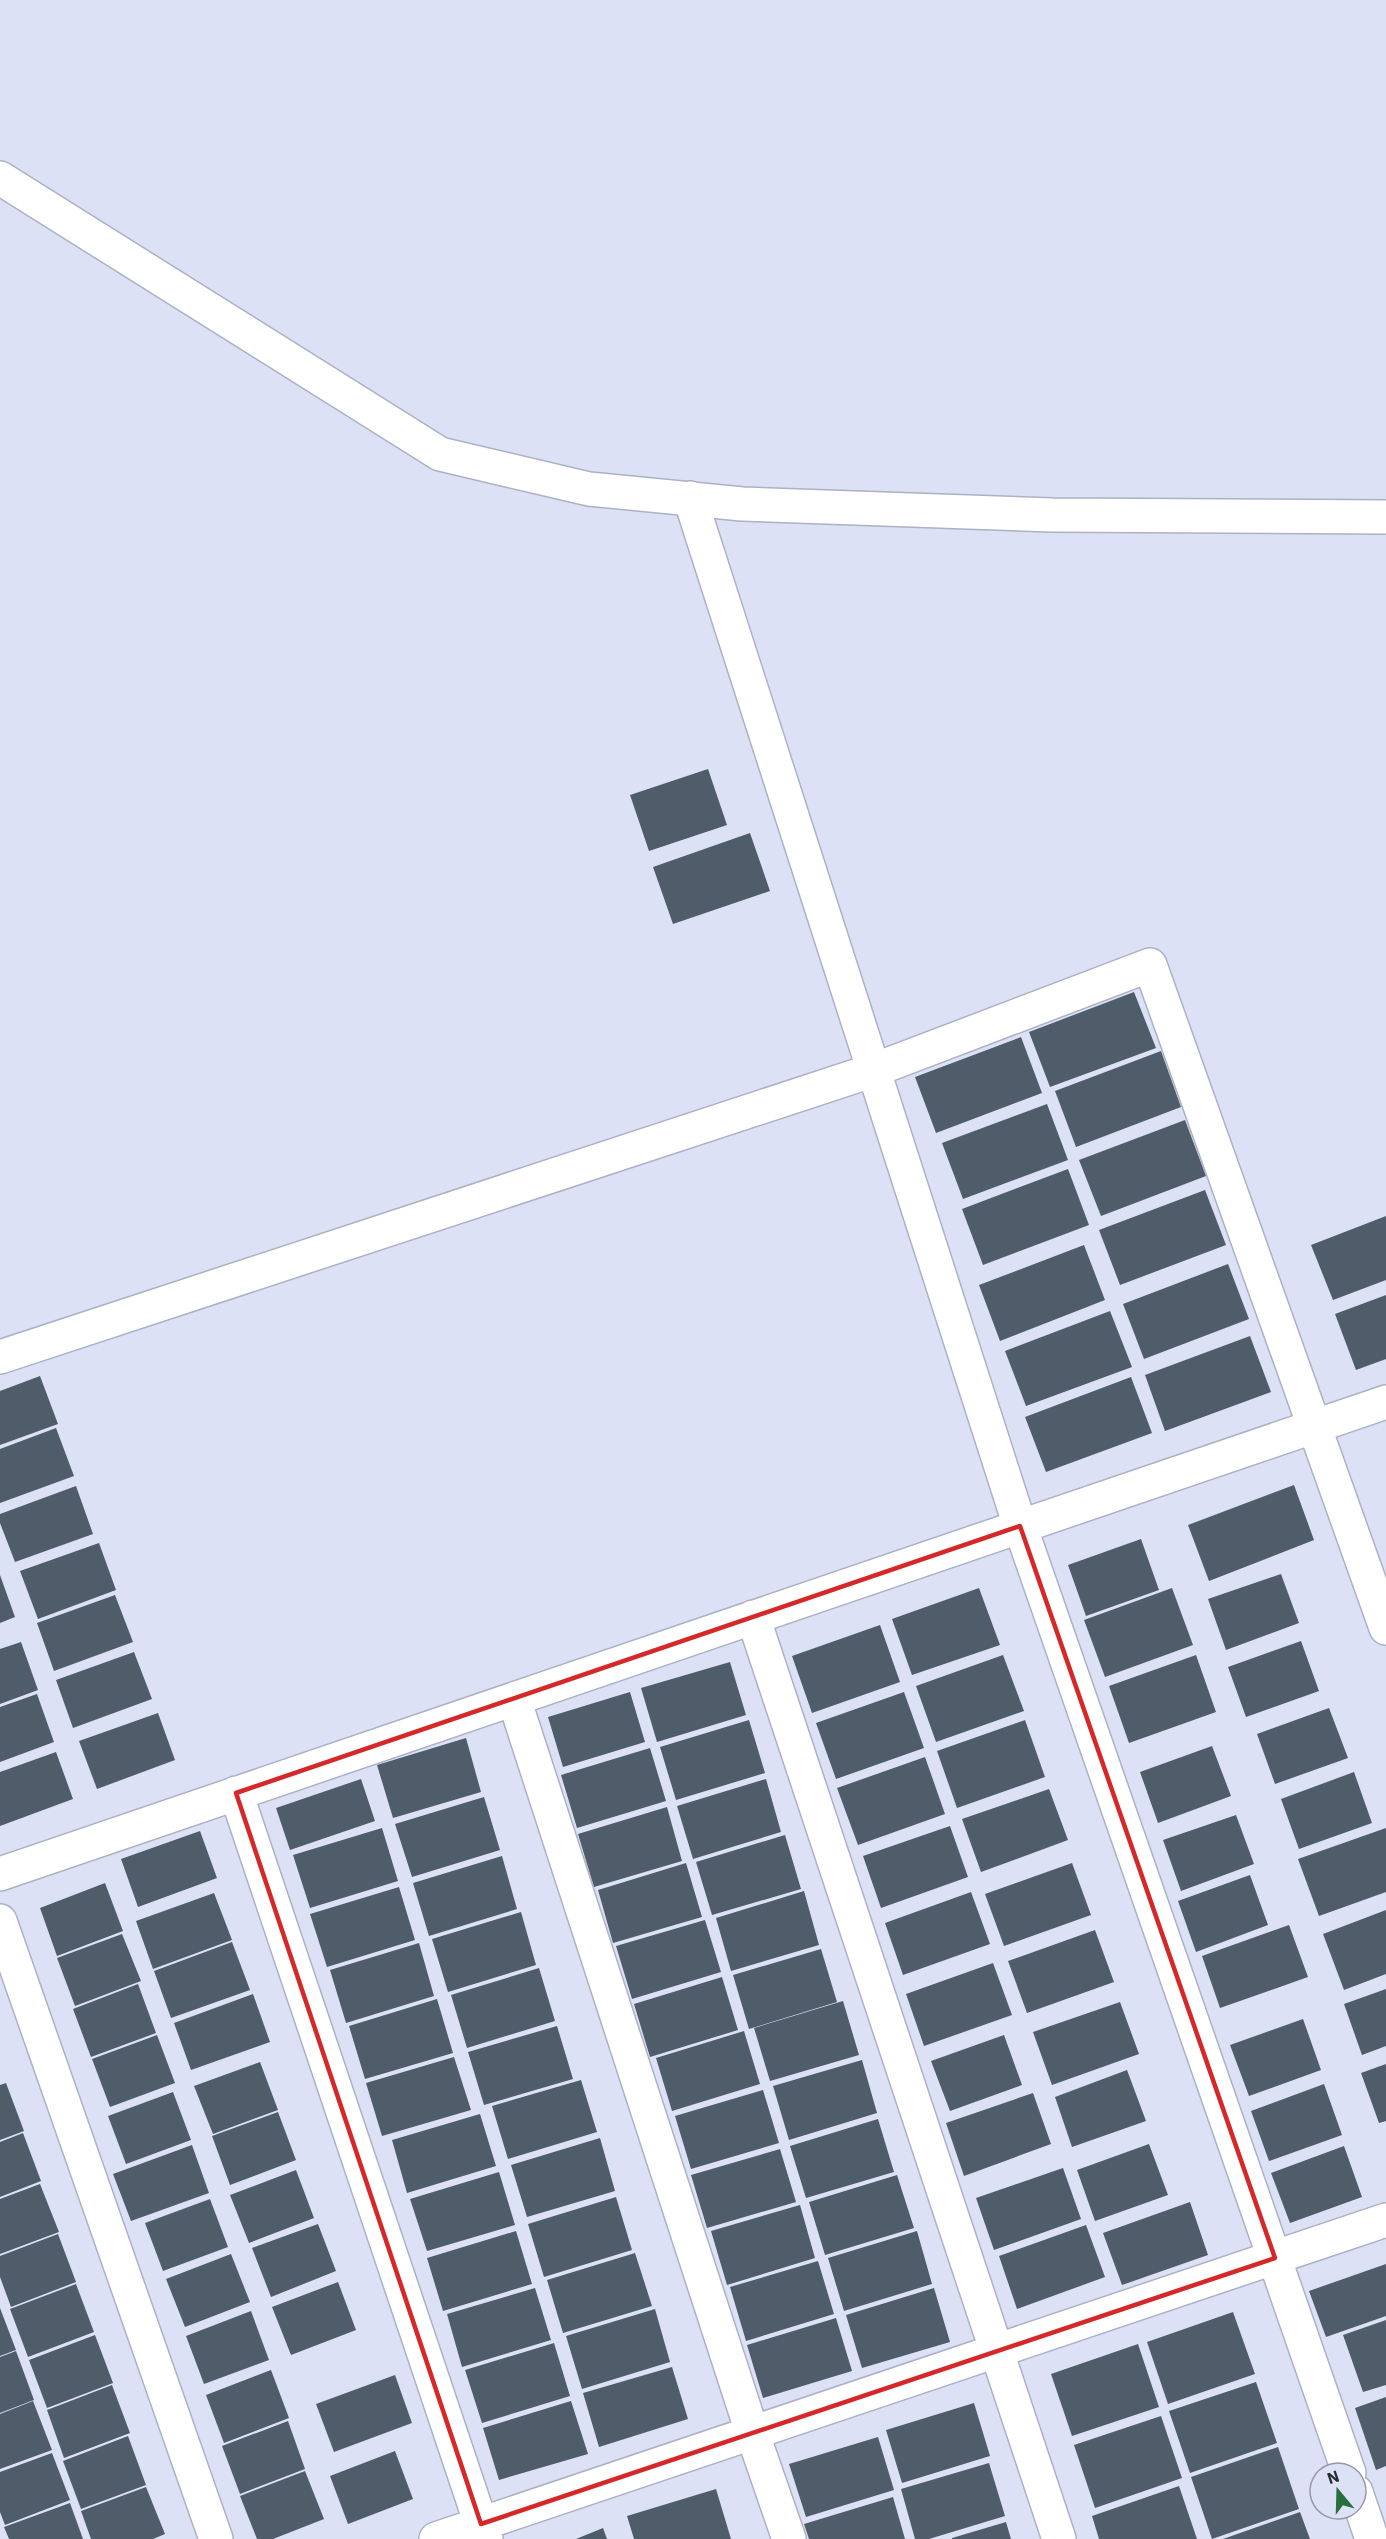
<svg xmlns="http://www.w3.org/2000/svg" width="1386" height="2539" font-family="'IBM Plex Sans',sans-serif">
<rect width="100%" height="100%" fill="#dce1f5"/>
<path fill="#4f5c6a" d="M708,769L727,825L649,851L630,795Z
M750,833L770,891L673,924L653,867Z
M1134,992L1156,1048L1050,1087L1029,1032Z
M1021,1037L1042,1093L936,1133L915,1077Z
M1161,1051L1181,1107L1076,1147L1055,1091Z
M1047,1104L1068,1160L963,1199L942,1143Z
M1185,1120L1206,1176L1101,1216L1079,1160Z
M1068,1169L1089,1225L983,1265L962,1209Z
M1205,1190L1226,1245L1120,1285L1099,1230Z
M1386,1216V1280L1333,1300L1311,1245Z
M1084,1245L1105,1300L1000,1341L979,1285Z
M1228,1264L1249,1319L1144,1359L1123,1304Z
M1386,1295V1359L1356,1370L1335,1314Z
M1110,1311L1132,1367L1026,1406L1005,1351Z
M1250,1336L1271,1392L1165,1431L1145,1375Z
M40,1376L58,1424L0,1445V1391Z
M1131,1377L1152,1433L1046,1472L1025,1417Z
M56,1428L74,1476L0,1503V1449Z
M1294,1485L1314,1540L1209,1581L1188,1525Z
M76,1486L93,1534L15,1562L0,1523V1514Z
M1141,1539L1159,1590L1086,1616L1068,1565Z
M99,1543L116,1590L38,1619L20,1571Z
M1281,1574L1299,1623L1226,1650L1208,1599Z
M0,1575L15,1617L0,1623Z
M979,1588L1000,1645L912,1675L892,1619Z
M1172,1588L1193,1645L1105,1677L1084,1620Z
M115,1595L133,1642L54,1671L37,1623Z
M880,1625L900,1682L812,1713L792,1656Z
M1301,1641L1319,1691L1246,1717L1228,1667Z
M21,1642L38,1690L0,1704V1649Z
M134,1652L152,1699L73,1728L56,1680Z
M1003,1655L1024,1711L936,1742L916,1686Z
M1196,1655L1216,1712L1129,1743L1109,1686Z
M730,1662L746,1715L657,1742L641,1688Z
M630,1692L645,1742L563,1767L548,1717Z
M904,1692L924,1748L836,1779L816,1723Z
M37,1694L54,1742L0,1762V1707Z
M1329,1708L1348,1758L1275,1784L1257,1734Z
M158,1713L175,1760L97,1789L79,1741Z
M749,1720L765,1773L676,1800L660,1747Z
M1025,1720L1045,1777L957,1808L937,1751Z
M466,1738L481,1792L393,1818L377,1765Z
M1212,1746L1231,1796L1158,1823L1140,1772Z
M650,1748L666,1801L577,1828L561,1775Z
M56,1752L73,1799L0,1826V1772Z
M925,1757L945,1814L858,1845L837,1788Z
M1354,1772L1372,1823L1299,1849L1281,1799Z
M361,1779L375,1821L290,1850L276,1808Z
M766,1779L781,1832L693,1859L677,1806Z
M1049,1789L1068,1840L981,1872L962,1819Z
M484,1797L500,1850L412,1877L395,1824Z
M667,1807L682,1861L594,1887L578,1834Z
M1236,1815L1254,1864L1181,1891L1163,1840Z
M950,1826L968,1877L881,1908L863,1856Z
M382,1828L398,1881L310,1908L293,1855Z
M1386,1828V1892L1319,1916L1298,1859Z
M200,1831L217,1878L138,1907L121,1859Z
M785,1835L801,1889L712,1915L696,1862Z
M502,1856L517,1909L429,1936L413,1883Z
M686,1863L702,1917L613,1943L598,1890Z
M1072,1863L1091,1915L1004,1946L985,1894Z
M1250,1875L1268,1925L1196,1952L1178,1901Z
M105,1883L123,1931L57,1956L40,1908Z
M399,1887L415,1940L327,1967L310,1914Z
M804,1891L819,1945L731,1971L716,1918Z
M971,1892L990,1944L903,1975L885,1923Z
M214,1893L232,1940L153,1969L136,1921Z
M1386,1910V1974L1344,1990L1323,1934Z
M521,1912L536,1965L448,1992L432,1939Z
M705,1920L721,1972L632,1999L616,1946Z
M1289,1925L1308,1977L1220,2008L1202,1956Z
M1095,1930L1114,1982L1027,2013L1008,1961Z
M122,1934L141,1981L75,2006L57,1958Z
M232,1942L250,1990L171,2018L154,1971Z
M419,1943L434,1996L346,2023L330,1970Z
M821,1949L837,2002L749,2029L733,1975Z
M993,1963L1012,2015L924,2046L906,1994Z
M539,1968L555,2021L467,2048L451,1995Z
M722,1977L738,2030L650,2057L634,2004Z
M138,1984L156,2033L91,2057L73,2009Z
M1386,1989V2046L1362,2055L1344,2004Z
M253,1994L270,2042L191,2070L174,2023Z
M437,1999L453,2053L365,2079L349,2026Z
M843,2001L859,2055L770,2081L754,2028Z
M1120,2002L1139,2054L1052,2085L1033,2032Z
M1303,2019L1321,2070L1249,2096L1230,2045Z
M557,2026L573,2079L484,2105L468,2052Z
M744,2031L760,2084L672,2111L656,2058Z
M157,2035L175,2083L110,2107L92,2059Z
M1004,2035L1022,2085L950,2111L931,2061Z
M454,2057L471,2110L382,2136L366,2083Z
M862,2060L877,2113L789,2140L773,2086Z
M260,2062L278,2110L213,2134L194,2086Z
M1386,2064V2121L1379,2123L1361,2073Z
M1127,2070L1146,2121L1072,2147L1055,2097Z
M581,2080L597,2132L508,2159L492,2106Z
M6,2083L24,2131L0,2140V2085Z
M1324,2084L1342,2135L1269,2161L1251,2111Z
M763,2090L779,2143L691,2169L675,2116Z
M173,2092L191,2140L126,2164L108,2116Z
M1033,2093L1051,2144L964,2176L946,2123Z
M278,2112L296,2160L230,2185L212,2136Z
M480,2114L496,2166L407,2193L392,2140Z
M878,2119L894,2172L806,2198L790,2146Z
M23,2133L41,2181L0,2197V2142Z
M600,2138L615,2191L527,2217L511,2165Z
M1149,2144L1168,2195L1095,2221L1077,2170Z
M192,2145L209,2193L131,2221L113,2174Z
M1344,2146L1362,2197L1290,2223L1271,2173Z
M780,2149L796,2202L707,2228L691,2175Z
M1063,2168L1081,2219L994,2250L976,2198Z
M296,2170L314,2218L249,2243L230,2195Z
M499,2172L515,2225L427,2251L410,2199Z
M897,2175L914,2228L825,2255L809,2202Z
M40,2184L59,2232L0,2254V2199Z
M616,2197L632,2250L544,2277L528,2224Z
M210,2199L228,2247L163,2271L145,2223Z
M1190,2202L1208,2255L1122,2285L1103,2233Z
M800,2205L815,2258L727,2285L711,2231Z
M318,2224L336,2271L271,2297L252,2248Z
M1086,2225L1105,2277L1017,2309L999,2256Z
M516,2231L532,2284L443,2311L427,2258Z
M917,2231L932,2284L844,2311L828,2258Z
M58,2234L76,2282L11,2307L0,2277V2256Z
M635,2253L652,2306L563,2333L547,2280Z
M231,2254L250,2302L185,2327L166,2279Z
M818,2261L834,2314L746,2341L730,2287Z
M1386,2264V2316L1326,2337L1309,2291Z
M338,2282L356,2330L291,2355L272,2307Z
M76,2284L94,2332L28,2357L10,2309Z
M535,2288L551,2340L462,2367L447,2314Z
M934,2288L950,2342L862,2368L846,2315Z
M0,2308L16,2350L0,2356Z
M655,2309L670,2362L582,2389L566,2336Z
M251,2311L269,2360L204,2384L186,2336Z
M1233,2312L1255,2374L1168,2404L1147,2342Z
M836,2318L852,2371L763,2398L747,2345Z
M1386,2320V2385L1363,2392L1343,2335Z
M95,2335L113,2383L47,2408L29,2360Z
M554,2343L570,2396L482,2423L465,2370Z
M1138,2344L1159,2407L1072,2436L1051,2374Z
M16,2351L34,2400L0,2413V2357Z
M672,2367L688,2419L599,2447L583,2393Z
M271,2370L289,2418L224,2443L206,2395Z
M395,2375L412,2423L334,2452L316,2404Z
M1256,2382L1277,2443L1190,2473L1169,2411Z
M112,2385L130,2433L64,2458L47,2410Z
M1386,2397V2466L1376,2470L1355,2408Z
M33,2401L52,2450L0,2469V2414Z
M571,2401L588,2454L499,2480L483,2428Z
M974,2403L990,2456L902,2483L886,2430Z
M1161,2416L1182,2478L1095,2508L1074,2445Z
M288,2421L305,2469L240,2494L222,2446Z
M128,2436L146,2485L81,2509L63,2461Z
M878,2437L894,2490L806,2517L789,2464Z
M1278,2447L1299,2509L1212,2539L1191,2477Z
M395,2451L413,2499L348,2524L330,2476Z
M52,2453L70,2500L5,2525L0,2512V2472Z
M989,2463L1005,2516L929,2539H915L901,2489Z
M305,2471L324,2519L273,2539H257L240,2496Z
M1179,2486L1197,2539H1099L1092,2516Z
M146,2487L165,2534L153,2539H91L81,2511Z
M716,2489L731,2539H634L627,2516Z
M893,2497L905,2539H809L804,2524Z
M70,2503L83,2539H9L4,2527Z
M1300,2512L1310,2539H1223Z
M1006,2522L1011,2539H952V2538Z
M603,2528L607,2539H576Z"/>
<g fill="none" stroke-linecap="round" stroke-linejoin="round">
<g stroke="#acb1c4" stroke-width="36">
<path id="minor" d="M690,498L1020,1526L1349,2473
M0,1357L874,1070L1150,965L1386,1628
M753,1617L1059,2539
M514,1699L752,2432L789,2539
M236,1793L486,2539
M0,1874L1386,1402
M0,1921L216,2539
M1356,2492L1372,2539
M436,2539L1386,2220"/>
</g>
<g stroke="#acb1c4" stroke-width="36">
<path id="secondary" d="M0,178L440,454L589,489L742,504L1052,515L1386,517"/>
</g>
<use href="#minor" stroke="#fff" stroke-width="33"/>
<use href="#secondary" stroke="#fff" stroke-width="33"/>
</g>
<path fill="none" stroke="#d62828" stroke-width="4.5" stroke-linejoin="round" d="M1020,1526L1275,2258L481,2524L236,1793Z"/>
<g transform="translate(1338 2491) rotate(341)"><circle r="28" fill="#dce1f5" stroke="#9498a7" stroke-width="1.5"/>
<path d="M0-4.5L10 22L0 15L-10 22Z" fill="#27703e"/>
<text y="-9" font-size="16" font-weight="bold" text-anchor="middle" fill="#292b32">N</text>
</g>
</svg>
